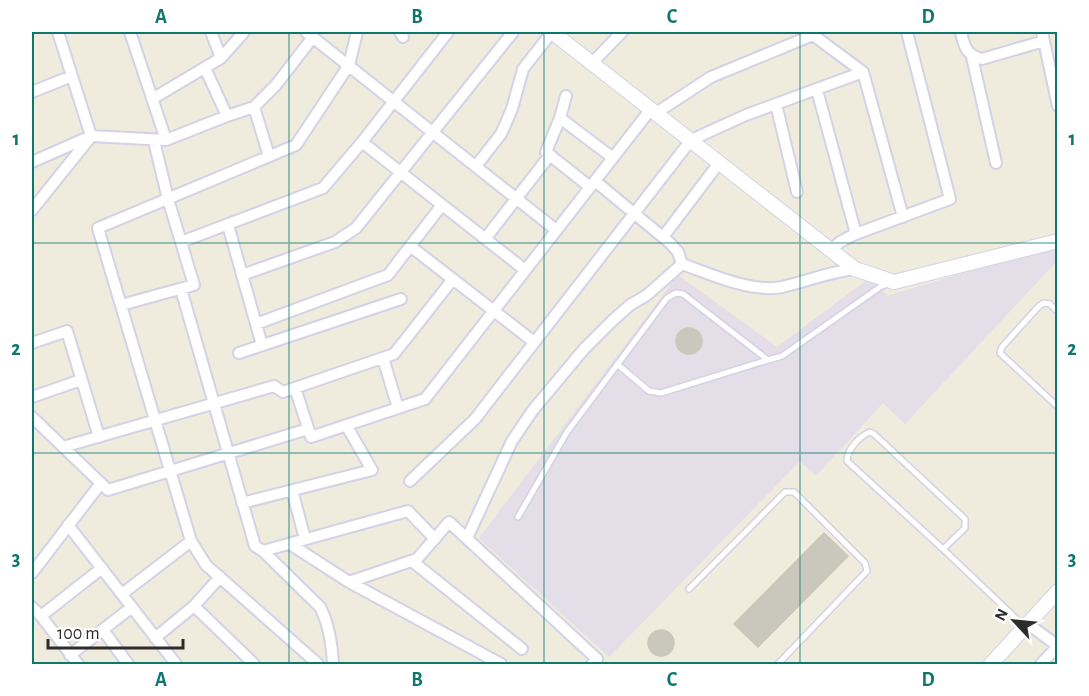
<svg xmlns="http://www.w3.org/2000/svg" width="1089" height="696" font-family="'Alegreya Sans',sans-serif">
<rect width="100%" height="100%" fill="#efebdd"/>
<path fill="#e3dee7" d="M1057,250V261L905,424L883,403L816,476L800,461L609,657L479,538L678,275L777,347L872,276L887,296L1037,251Z"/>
<path fill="#cac8bd" stroke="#cbc8b7" stroke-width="1.5" d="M676 341a13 13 0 1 1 26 0a13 13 0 1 1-26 0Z
M824,533L848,556L758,647L734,624Z
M648 643a13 13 0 1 1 26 0a13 13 0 1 1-26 0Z"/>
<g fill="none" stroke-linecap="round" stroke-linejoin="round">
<g stroke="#d3d2e6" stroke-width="8">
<path id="service" d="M1058,312L1050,304L1044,303L1040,305L1002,347L1000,353L1058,407
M617,364L649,391L661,393L768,360
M518,517L567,432L667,298L676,293L683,294L768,360L782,356L880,287L890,283
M943,549L965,528V519L874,434L870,432C860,436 847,449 847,461L943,549L1025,627
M689,589L782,495L785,492H794L865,563L867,571L778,664"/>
</g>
<g stroke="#d3d2e6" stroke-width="14">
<path id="minor" d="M58,32L91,136
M130,32L166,140
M211,32L221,58
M306,32L556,230
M400,32L403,37
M961,32C964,46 966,55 982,59L1044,41
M1042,32L1058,106
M813,35L863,72L903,217
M972,57L996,163
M592,63L622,32
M205,68L227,116
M817,90L856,234
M32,92L72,76
M566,96L560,118L546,152L590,187
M152,99L221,58L244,32
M776,104L797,192
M254,107L269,156
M656,113L711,77L813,35L815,32
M560,118L613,158
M362,142L525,270
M32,162L91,136L166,140L227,116L254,107L276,85L313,37
M476,166L501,134L512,109L523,69L552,32
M595,181L670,243L678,252L682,264
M32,210L89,139
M228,225L262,345
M663,237L719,163
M485,239L550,155
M181,242L323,188L362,142L448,32
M410,246L534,342
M831,250L840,242L853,235L950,199L907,32
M682,264C710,274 752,293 782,287C808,281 828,272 855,269
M242,275L335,242L356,228L513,32
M181,289L255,546L263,551L320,607C329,624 332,646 333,664
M121,305L194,285L168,199L154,141
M256,324L388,275L442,205
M32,343L67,331L99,437
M239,353L401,299
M383,358L398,408
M295,388L311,437L425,399L651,109
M32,397L81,380
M32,417L108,490L308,429
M63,447L274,386L283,392L394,354L453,279
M410,481L475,419L691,140L746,115L863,72
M292,490L305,539
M242,503L372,470L346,425
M68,525L176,664
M467,538L512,441L533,410L584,349L612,321L630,305L647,295L682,264
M290,544L349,582L501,664
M263,551L408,511L435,539
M412,561L522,649
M32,573L101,483
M349,582L417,559L449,522L597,659L592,664
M122,594L191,541
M194,606L254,664
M32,607L41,616L78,664
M41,616L102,568
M1028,624L1058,646
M103,630L128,664
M155,638L194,606L220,577
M70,655L132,607
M318,664L206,565L191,541L98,228L296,145L349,65L357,32
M1041,664L1058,646"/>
</g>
<g stroke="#d3d2e6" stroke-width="16">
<path id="tertiary" d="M552,32L855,269L894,282L1058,241
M991,664L1058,591"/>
</g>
<use href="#service" stroke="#fff" stroke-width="5"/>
<use href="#minor" stroke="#fff" stroke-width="10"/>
<use href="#tertiary" stroke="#fff" stroke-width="14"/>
</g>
<path fill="none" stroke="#0f766e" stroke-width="1.5" stroke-opacity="0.55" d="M289,32V664M544,32V664M800,32V664M32,243H1058M32,453H1058"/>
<rect width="1089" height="696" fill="none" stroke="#ffffff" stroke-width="66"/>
<g transform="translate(1014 621) rotate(296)" stroke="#ffffff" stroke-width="4.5" paint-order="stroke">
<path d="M0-4.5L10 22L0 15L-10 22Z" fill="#2c2c2c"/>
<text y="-9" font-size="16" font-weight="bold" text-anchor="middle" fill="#2c2c2c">N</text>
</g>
<path d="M48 639v9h135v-9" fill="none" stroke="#2c2c2c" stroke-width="3"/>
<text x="57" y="639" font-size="18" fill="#2c2c2c" stroke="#ffffff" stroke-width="4.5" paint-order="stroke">100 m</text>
<rect x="33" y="33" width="1023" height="630" fill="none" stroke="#0f766e" stroke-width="2"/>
<g font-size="20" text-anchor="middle" font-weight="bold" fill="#0f766e">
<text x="161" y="23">A</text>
<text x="417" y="23">B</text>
<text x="672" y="23">C</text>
<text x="928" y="23">D</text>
<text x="16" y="145">1</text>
<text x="1072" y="145">1</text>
<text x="16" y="355">2</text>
<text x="1072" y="355">2</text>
<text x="16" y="565">3</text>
<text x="1072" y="565">3</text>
<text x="161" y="686">A</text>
<text x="417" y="686">B</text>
<text x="672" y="686">C</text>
<text x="928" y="686">D</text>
</g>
</svg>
